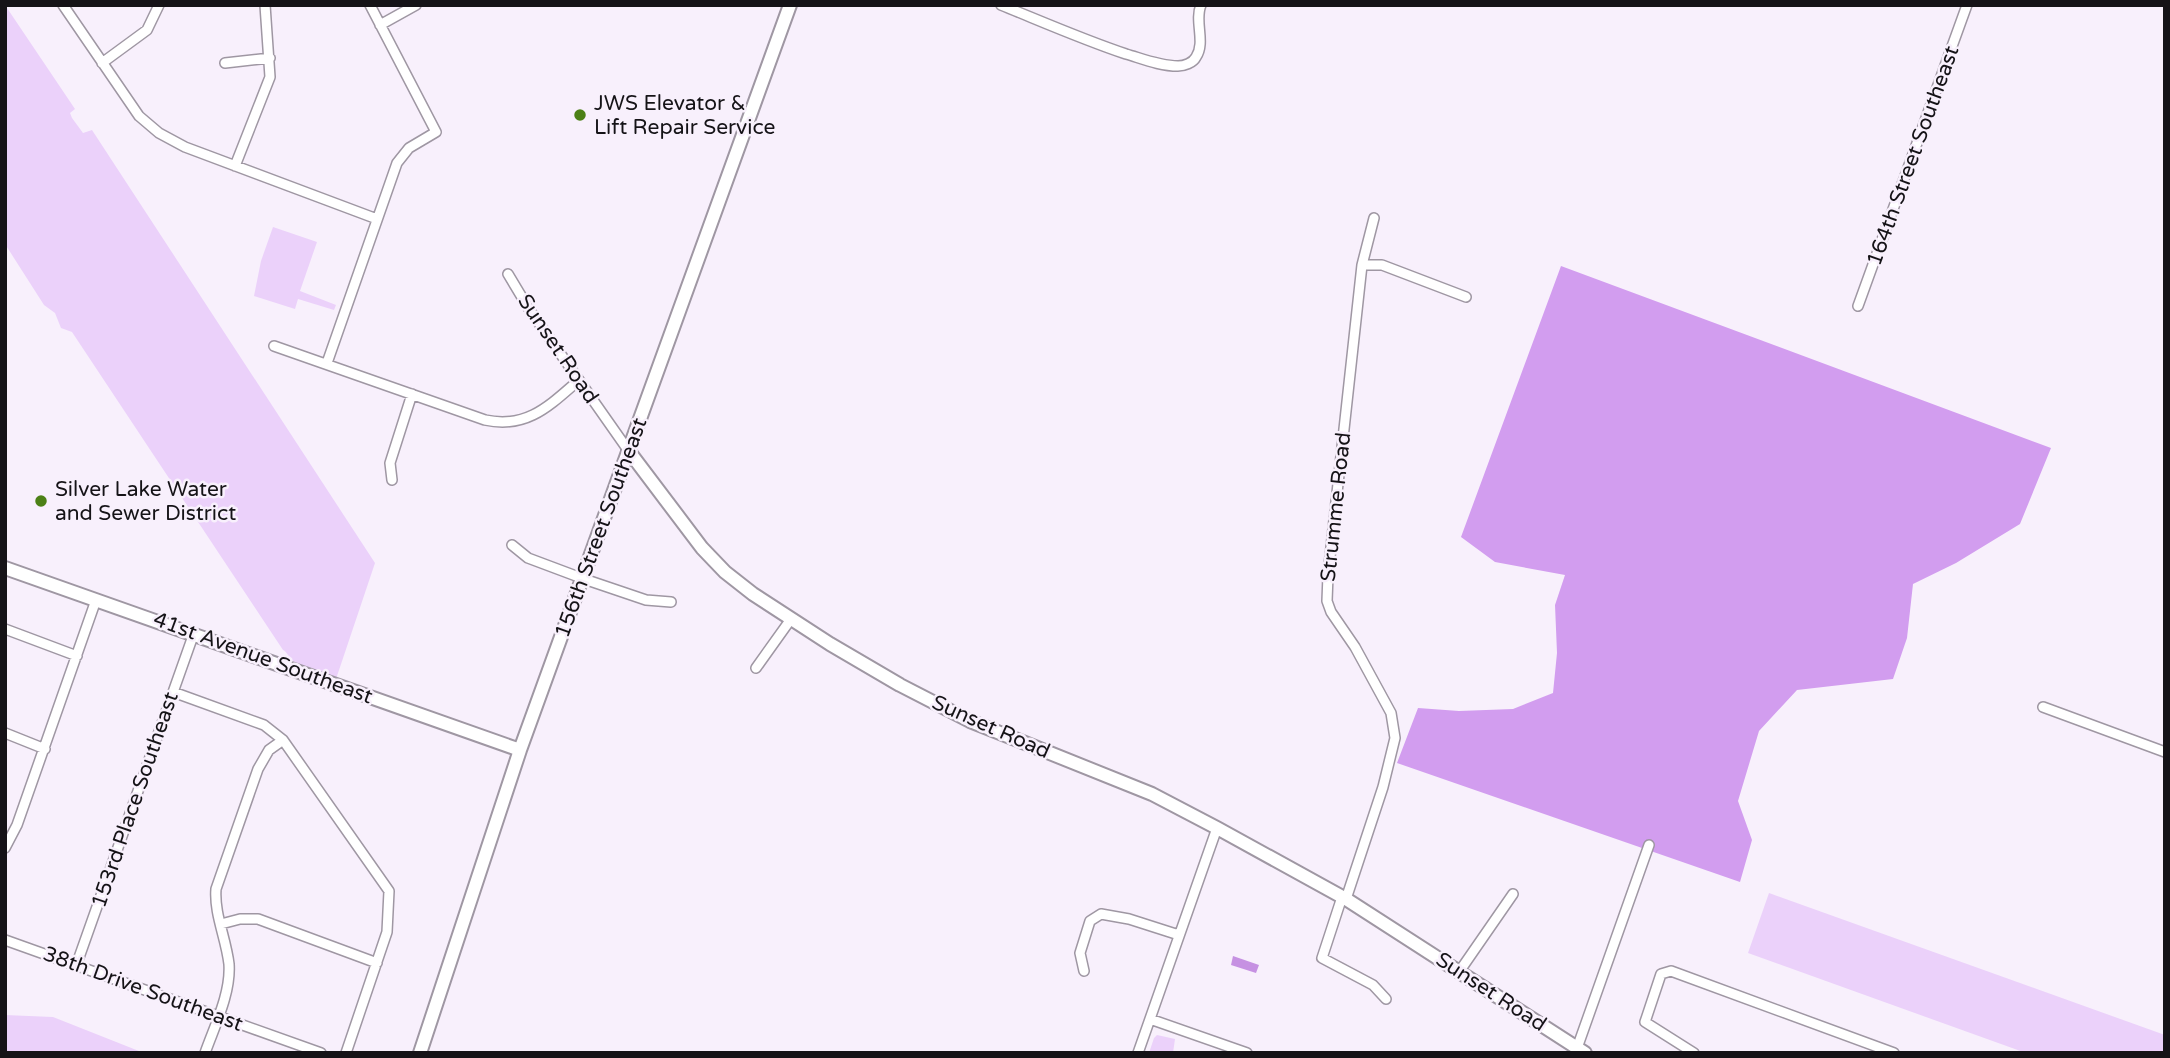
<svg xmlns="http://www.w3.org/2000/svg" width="2170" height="1058" font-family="'Varela Round',sans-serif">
<rect width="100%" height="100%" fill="#f8f0fc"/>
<path fill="#ebd1fa" d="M5,5L75,109L70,113L72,118L83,133L92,130L375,563L336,679C322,674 300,670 291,659C288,656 287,652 283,650L72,332L61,328L55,313L44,305L5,244Z
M273,227L317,242L300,291L336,305L334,310L298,299L295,309L254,296L261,261Z
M1769,893L2165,1035V1053H2026L1748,953Z
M5,1015L53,1017L144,1053H5Z
M1157,1035L1175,1039L1173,1053H1149L1154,1038Z"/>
<path fill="#d29def" d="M1561,266L2051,448L2020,524L1956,563L1913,584L1907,638L1893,679L1797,690L1759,731L1738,801L1752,840L1740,882L1397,763L1418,708L1459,711L1513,709L1553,693L1557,653L1555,605L1565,575L1495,562L1461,537Z"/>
<path fill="#c691e2" d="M1233,956L1259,965L1256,973L1231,965Z"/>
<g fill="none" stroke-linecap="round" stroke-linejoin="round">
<g stroke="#9f97a3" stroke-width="12">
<path id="street" d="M63,5L139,116L159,133L185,147L377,219
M1001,5C1043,22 1084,40 1126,54C1143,59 1160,66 1178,66C1184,66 1193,63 1196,57C1206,42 1194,21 1201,5
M380,25L416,5
M102,63L147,30L159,5
M225,63L270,58
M235,166L270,77L265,5
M1362,265H1382L1466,297
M508,274L529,309L628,450
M1858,306L1967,5
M274,346L485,420C527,429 549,406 579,380
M327,363L397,163L409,148L436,132L370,5
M392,480L390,463L412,394
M512,545L528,558L584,579L646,600L671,602
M5,629L77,656
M756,668L791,619
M173,692L264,725L283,740L389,891L387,932L346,1053
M2043,707L2165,752
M5,733L45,749
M5,848L17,825L96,600
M1342,897L1322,958L1373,985L1386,999
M1346,899L1383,787L1395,738L1391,713L1355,647L1331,612L1327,601L1328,575L1362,265L1374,218
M221,924L240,919H258L377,963
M5,940L321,1053
M76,966L194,633
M1084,971L1080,953L1090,921L1101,914L1129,919L1179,935
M1459,972L1513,894
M1150,1019L1247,1053
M1576,1051L1649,845
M205,1053C215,1025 231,993 229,964C226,938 214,914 216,889L258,769L269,750L283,740
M1138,1053L1217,828
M1694,1053L1645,1022L1661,974L1671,971L1894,1053"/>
</g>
<g stroke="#9f97a3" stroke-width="16">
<path id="secondary" d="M628,450L702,548L725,572L753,594L830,644L900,685L970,721L1152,794L1217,828L1346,899L1585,1053
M5,568L520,750
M420,1053L520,750L790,5"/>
</g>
<use href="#street" stroke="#fff" stroke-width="9"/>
<use href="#secondary" stroke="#fff" stroke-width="12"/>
</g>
<g fill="#4c8016" stroke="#f8f0fc" stroke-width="2.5">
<circle cx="580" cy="115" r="7"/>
<circle cx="41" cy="501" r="7"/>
</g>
<g text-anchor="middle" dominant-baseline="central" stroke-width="5" stroke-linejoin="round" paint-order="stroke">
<g font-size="21" fill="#151317" stroke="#f8f0fc" text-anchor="start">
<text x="594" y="103">JWS Elevator &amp;<tspan x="594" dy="24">Lift Repair Service</tspan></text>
<text x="55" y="489">Silver Lake Water<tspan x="55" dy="24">and Sewer District</tspan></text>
</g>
<g font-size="21" fill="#151317" stroke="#f8f0fc">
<text transform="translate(1913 156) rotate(-70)">164th Street Southeast</text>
<text transform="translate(558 349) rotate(56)">Sunset Road</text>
<text transform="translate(1336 507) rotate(-84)">Strumme Road</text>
<text transform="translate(601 528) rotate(-70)">156th Street Southeast</text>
<text transform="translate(263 658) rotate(20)">41st Avenue Southeast</text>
<text transform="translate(991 727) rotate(24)">Sunset Road</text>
<text transform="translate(135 800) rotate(-71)">153rd Place Southeast</text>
<text transform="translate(143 989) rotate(20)">38th Drive Southeast</text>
<text transform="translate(1491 992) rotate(33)">Sunset Road</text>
</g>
</g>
<rect width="2170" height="1058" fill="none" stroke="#151317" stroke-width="14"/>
</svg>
